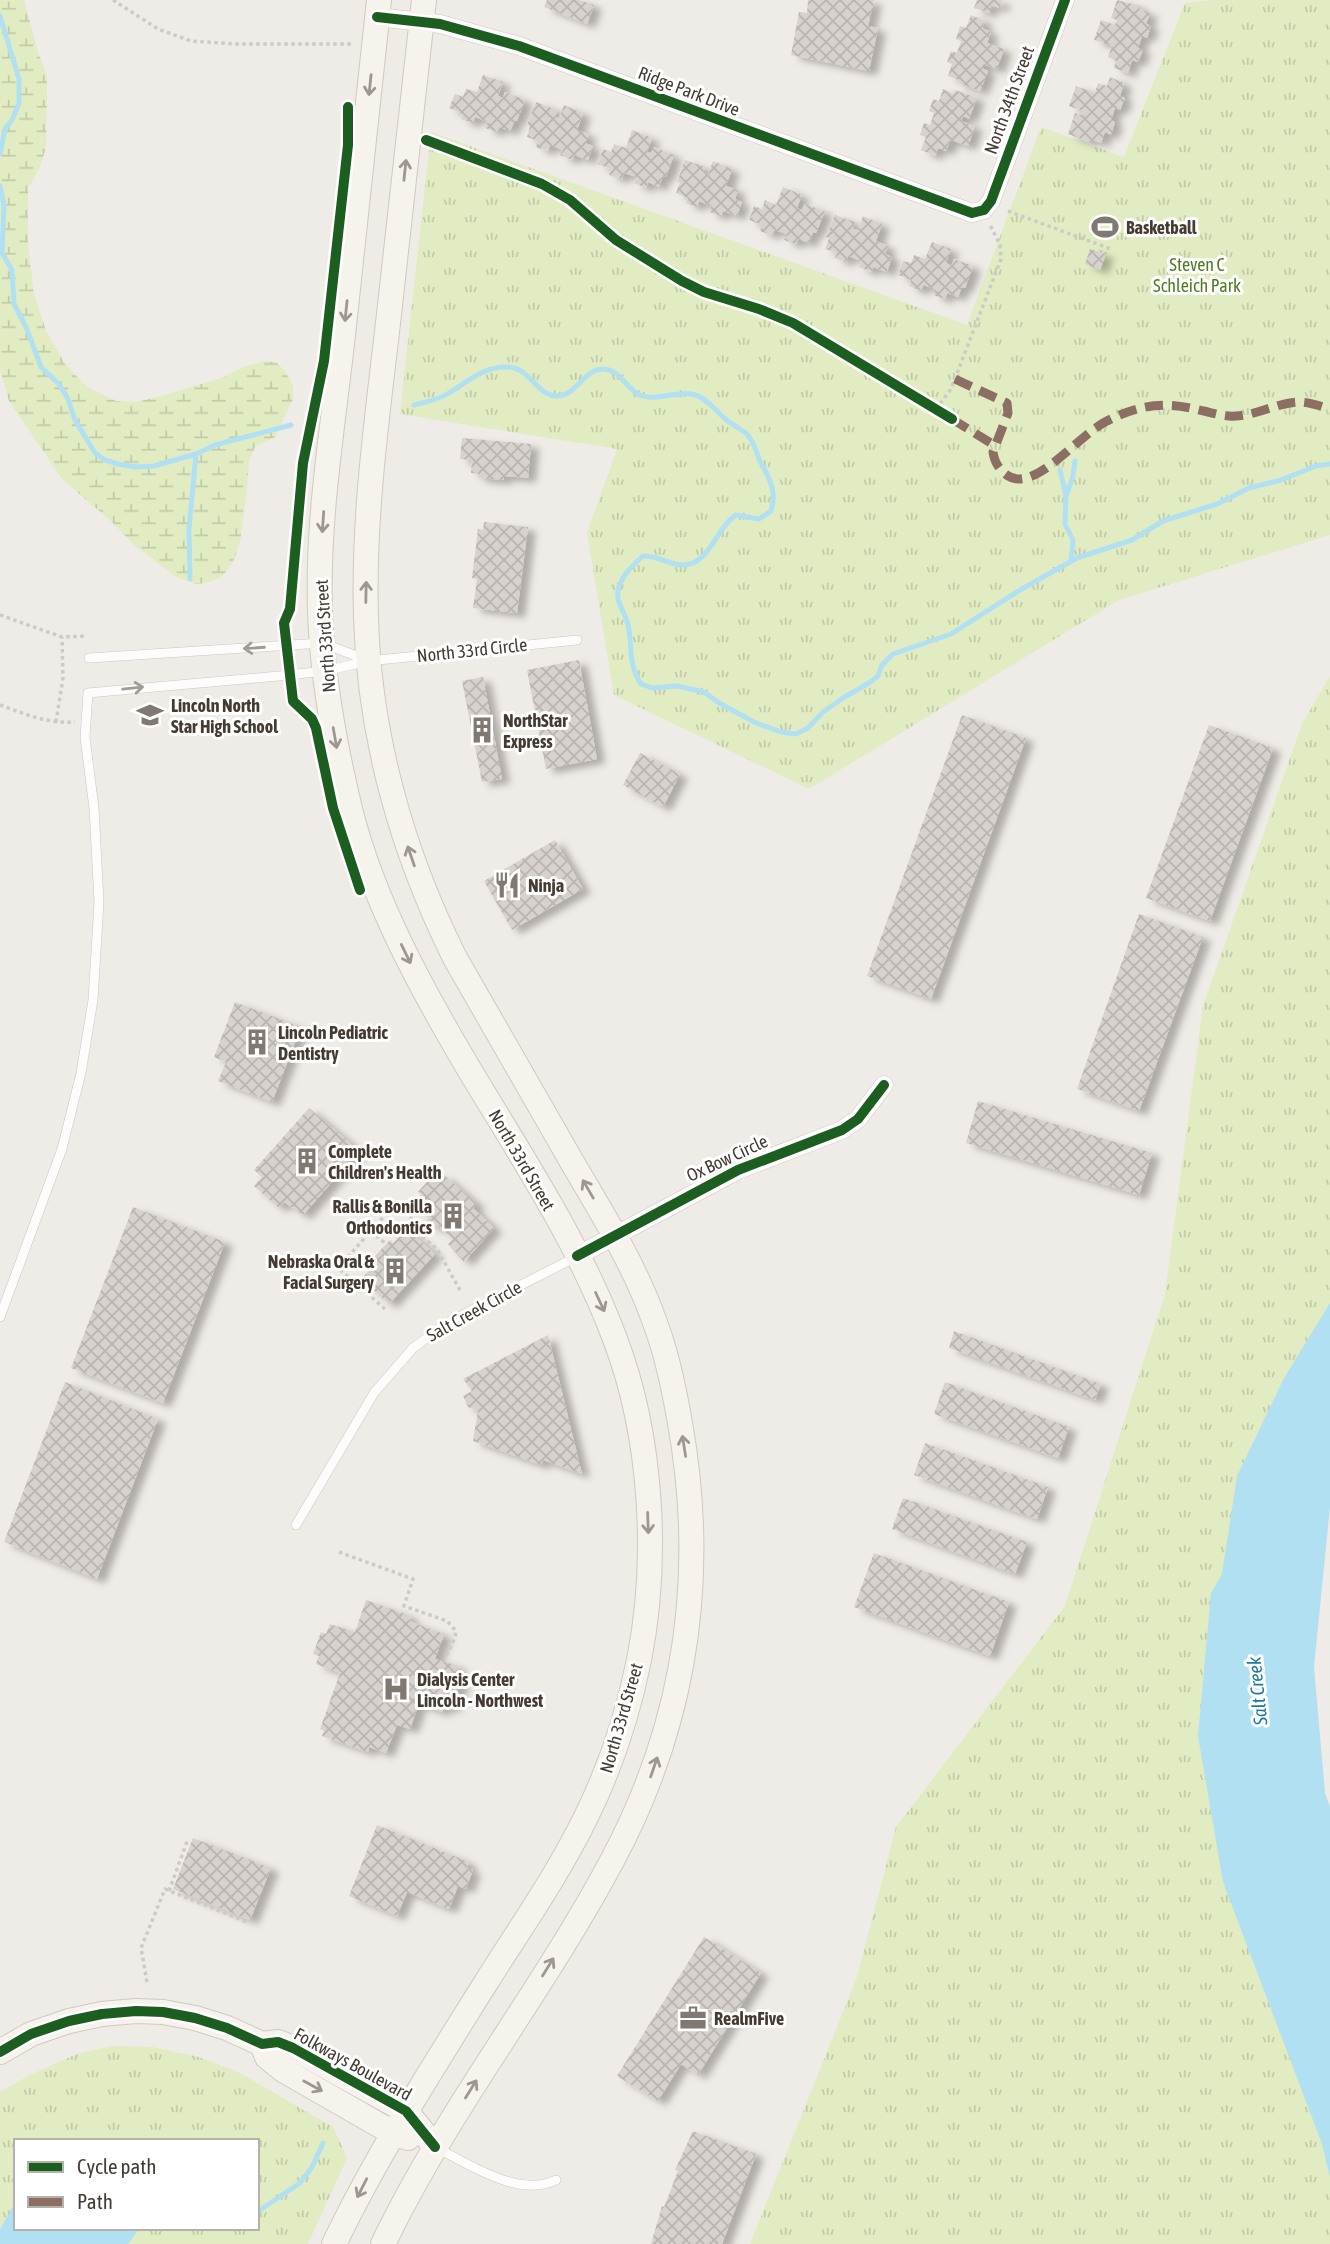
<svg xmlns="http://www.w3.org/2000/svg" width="1330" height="2244" font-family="'Asap Condensed',sans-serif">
<defs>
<pattern id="wetland-marsh" width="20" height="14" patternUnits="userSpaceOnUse" patternTransform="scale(1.75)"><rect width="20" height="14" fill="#e1ecc3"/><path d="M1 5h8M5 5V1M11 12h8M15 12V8" fill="none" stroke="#c2cba8"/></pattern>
<pattern id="park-tufts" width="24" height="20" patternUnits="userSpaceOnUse" patternTransform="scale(1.75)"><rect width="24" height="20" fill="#e1ecc3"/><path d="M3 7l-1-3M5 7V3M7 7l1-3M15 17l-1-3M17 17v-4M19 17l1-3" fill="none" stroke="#c2cba8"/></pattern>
<pattern id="building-cross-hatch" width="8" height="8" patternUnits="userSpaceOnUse" patternTransform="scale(1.75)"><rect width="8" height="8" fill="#d7d2cd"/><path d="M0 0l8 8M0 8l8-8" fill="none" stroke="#bab5b0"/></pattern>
<filter id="shadow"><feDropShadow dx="8" dy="4.5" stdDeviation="3.5" flood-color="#0004"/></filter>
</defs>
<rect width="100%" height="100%" fill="#efebe6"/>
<path fill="url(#wetland-marsh)" d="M0,0H24L38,52L47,76V88L46,147L40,167L28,189V244L34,294L46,331L65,364L88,388L116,401L137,402L165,395L224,377L243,367L266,361L277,363L285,371L293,385V399L275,437L255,447L249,461L247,489L240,542L234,560L227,571L218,579L205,583L196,584L176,577L133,544L112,522L63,480L9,401L0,370Z"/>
<path fill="url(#park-tufts)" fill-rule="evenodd" d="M1212,0H1330V535L1119,600L809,789L614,695L587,533L617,449L400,414L431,132L967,325L1041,127L1124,157L1185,3Z
M1330,676V1424L1295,1501L1330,1939V2244H750L857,1977L896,1827L1065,1606L1165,1294L1203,1006L1302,724Z
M113,2046L153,2047L199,2057L240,2073L333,2127L347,2158L308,2244H0V2092L32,2074L77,2054ZM16,2141H257V2228H16Z"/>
<path fill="#e1ecc3" d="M1098,207L1124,217L1112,247L1087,238Z"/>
<path fill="#b1e0f3" d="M1330,1303V1507L1314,1667L1325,1793L1330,1807V2177L1322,2144L1223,1882L1198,1736L1211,1593L1222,1574L1237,1476L1284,1378Z
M16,2201V2228H140L128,2244H0V2229Z"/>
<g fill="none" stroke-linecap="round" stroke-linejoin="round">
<path stroke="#b1e0f3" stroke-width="5" d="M0,16L19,79V103L12,120L5,129L0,154
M0,186L4,206L2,253L12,270L14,304L26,327L41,367L59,384L68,399L75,420L95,453L105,460L118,464L136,467L154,466L196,454L215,445L291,425
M414,405C426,402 438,400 449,393C468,382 482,367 506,367C529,366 536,394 555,396C576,398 583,368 604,369C621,370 627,391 642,396C656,401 679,390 695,395C706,398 716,410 724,418C731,424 739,428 746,433C754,441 756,452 760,461C770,480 777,490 771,511L759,519L736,515C717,526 709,567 681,565C667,564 657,555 643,556C633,565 620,577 618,591C616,602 624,611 627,621C634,646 626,660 641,684L652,688L677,686L704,692L719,703L756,723L781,732L796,734L808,728L823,712L843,698L869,683L878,676L882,665L893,654L951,634L1020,590L1077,558L1132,540L1163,521L1217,504L1249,488L1281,480L1316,466L1330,464
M1060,470L1066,496L1065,524L1073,540L1071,562
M1066,496L1073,476L1075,461
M190,579L189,528L196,454
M257,2212L300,2183L312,2167L323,2143"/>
</g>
<path fill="url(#building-cross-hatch)" filter="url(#shadow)" d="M547,0H580L594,5L587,24L544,7Z
M808,0H874L868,26L878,28L869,71L791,55L799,12L807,13Z
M977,0H1003L1000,8L991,5L989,13L974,8Z
M1117,0L1140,6L1139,9L1150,13L1146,24L1151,26L1147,38L1142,36L1138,48L1143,50L1138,62L1132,60L1128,73L1114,68L1116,61L1108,57L1112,46L1094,40L1101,20L1115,25L1117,20L1111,18Z
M971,15L985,21L982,28L991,32L987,43L1004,49L997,69L983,64L982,68L988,71L980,91L958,83L959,80L948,76L952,64L947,62L951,51L957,53L961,41L956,39L960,26L966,28Z
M483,75L503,82L498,96L503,98L505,92L525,100L517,121L515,120L510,131L499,127L497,132L485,128L488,122L475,117L473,123L461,119L463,114L449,108L455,94L463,97L466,89L477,92Z
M1110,77L1124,83L1120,96L1125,98L1120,110L1115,108L1111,120L1115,122L1111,135L1105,132L1101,143L1090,139L1089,142L1068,134L1075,113L1082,115L1083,111L1069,106L1076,86L1095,93L1098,83L1107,86Z
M943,89L954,94L955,90L977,98L969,119L963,116L961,121L975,126L968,146L951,140L946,151L938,148L935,156L921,150L926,137L920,135L924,123L930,125L934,113L929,111L933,99L939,101Z
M536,102L557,110L555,117L559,118L564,105L583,113L577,130L589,134L585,143L593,146L588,160L574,155L572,160L560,155L563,150L550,145L548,151L536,147L538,141L527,137L530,126L527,125Z
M632,130L652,138L647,152L651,153L654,147L674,155L666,177L663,176L659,187L648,182L646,188L634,183L636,177L624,173L622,179L609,175L611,169L598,164L603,149L611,152L614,144L626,148Z
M685,160L705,167L703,173L708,175L713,161L732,169L726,186L738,190L735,199L742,202L737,216L723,211L721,216L709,212L711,206L699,201L697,207L686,203L688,198L676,193L680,182H677Z
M783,187L802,195L797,208L802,210L804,204L825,211L816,233L813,232L809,243L798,239L796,244L784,240L787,234L774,230L772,235L760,231L762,225L749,220L754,206L762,209L765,200L776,205Z
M835,215L855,222L853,229L858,230L863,216L882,224L876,241L888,246L885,254L892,257L887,272L873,267L871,272L859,267L861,261L848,256L846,262L835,258L837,253L825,249L829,238L826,237Z
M932,242L951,249L946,263L952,265L954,259L973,266L965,288L962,287L958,297L947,293L945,299L933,295L935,289L923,285L921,291L909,286L911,280L898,275L903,261L911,263L914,255L925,259Z
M1090,249L1106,254L1100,270L1085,264Z
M462,438L531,444L528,478L504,476V480L479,478V474L471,473L472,460L460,459Z
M484,522L528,527L517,613L473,608L477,579L472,578L478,529L483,530Z
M579,660L597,759L546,769L527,670Z
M483,677L502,779L482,782L462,681Z
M962,715L1026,738L931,999L867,976Z
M1209,725L1273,748L1210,921L1146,898Z
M640,753L680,774L663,807L623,785Z
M555,840L583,889L512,930L484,881Z
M1139,914L1203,937L1139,1111L1077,1089Z
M235,1002L301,1027L272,1102L218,1081L226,1062L214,1057Z
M978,1101L1152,1153L1139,1195L966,1143Z
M309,1108L359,1151L303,1215L284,1202L279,1208L254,1186L262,1177L254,1170Z
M435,1173L441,1179L444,1175L477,1204L473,1208L494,1228L464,1262L448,1244L453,1239L437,1225L434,1228L426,1221L429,1218L413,1204L421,1194L418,1192Z
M133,1207L225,1242L163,1403L71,1368Z
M407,1229L435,1254L389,1304L361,1279L377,1262L373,1258L390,1240L393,1243Z
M954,1331L1101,1384L1095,1400L949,1348Z
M548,1335L582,1474L543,1460L541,1465L473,1441L478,1410L468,1407L463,1396L472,1391L463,1379Z
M65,1382L158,1419L97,1579L4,1542Z
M945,1382L1069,1427L1058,1458L934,1414Z
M925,1443L1048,1487L1037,1519L914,1475Z
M903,1498L1027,1542L1015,1574L892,1529Z
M874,1553L1009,1602L990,1656L854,1607Z
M366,1600L411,1616L409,1621L444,1634L435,1659L459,1666L457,1671L464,1674L451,1709L444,1706L442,1712L419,1704L410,1729L397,1725L386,1753L369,1747L368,1752L322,1736L324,1731L320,1729L340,1673L316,1664L319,1656L313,1654L321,1632L326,1634L330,1624L355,1632Z
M377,1825L469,1862L467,1868L473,1870L466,1889L458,1886L449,1909L407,1892L397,1916L349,1896Z
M193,1838L271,1868L250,1920L173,1889Z
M704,1937L761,1973L698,2075L681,2064L658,2101L617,2076Z
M693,2131L756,2154L722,2244H651L662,2206L664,2207L678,2171L675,2170Z"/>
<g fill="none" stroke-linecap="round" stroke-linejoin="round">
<g stroke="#cbc7c2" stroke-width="10">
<path id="lane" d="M89,658L322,643L367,660
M0,1317L62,1149L81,1073L93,1000L99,902L94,808L85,737L88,693L279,676L325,671L368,661L577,640
M296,1525L374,1393L413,1348L449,1322L576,1257
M437,2148C470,2165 519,2198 556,2180"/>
</g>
<g stroke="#cbc7c2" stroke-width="19">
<path id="street" d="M377,17L440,24L519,46L972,213L984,210L991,201L1065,0
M577,1256L738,1170L842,1130L858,1119L884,1085"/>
</g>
<g stroke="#d0c9be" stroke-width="26">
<path id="secondary" d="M262,2044L267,2057L283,2070L393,2133L408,2138
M0,2052L31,2034L69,2021L102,2014L136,2011L163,2012L195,2018L227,2028L262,2044L278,2042L293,2048L406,2111L435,2147
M334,2244C378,2153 432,2069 485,1984C519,1930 557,1876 585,1819C610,1769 628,1714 639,1660C659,1559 652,1436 615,1339C579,1242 519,1153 466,1064C420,986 374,902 351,813C335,747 322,679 320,611C317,519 333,426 343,335C355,223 367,112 379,0
M383,2244C448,2109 543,1991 613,1859C686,1722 707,1575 680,1423C674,1388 667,1353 654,1320C634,1264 602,1213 572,1162C533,1094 494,1026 455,958C402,852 369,735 366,617C363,521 376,426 387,332C399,221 412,111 424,0"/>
</g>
<path stroke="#cecac5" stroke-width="3.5" stroke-dasharray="3.5 3.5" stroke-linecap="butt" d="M113,0L158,29L191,41L236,44H354
M1008,211L1111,249
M936,409L951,389L1001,259L1000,245L990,225
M0,615L62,637L86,636
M0,705C25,714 48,724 75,722
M56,722L63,678L62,637
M425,1230L430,1225
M371,1231L386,1244
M385,1309L338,1268L395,1204L427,1233L423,1237L437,1249L461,1292
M339,1552L413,1579L404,1606L447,1621L456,1631C455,1642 448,1649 445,1659
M169,1891L188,1839
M147,1982L141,1948L165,1889L247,1922"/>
<use href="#lane" stroke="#fdfcfb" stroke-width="9"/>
<use href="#street" stroke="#fdfcfb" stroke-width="18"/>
<use href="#secondary" stroke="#f6f3ed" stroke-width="24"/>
<path stroke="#8d6e63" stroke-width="9" stroke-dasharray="18 9" stroke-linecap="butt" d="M955,379L1007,403L1008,413L993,452C995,468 1009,483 1026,478C1052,471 1080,436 1105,422C1138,405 1163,401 1199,410C1210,412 1223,417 1236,416C1257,415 1277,403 1298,402C1309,402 1320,406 1330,409
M952,419L994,445"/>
<g stroke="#fff" stroke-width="15">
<path id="cycleway" d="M377,17L440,24L519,46L972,213L984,210L991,201L1065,0
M348,107V145L324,361L303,463L290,609L284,623L293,701L312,719L316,728L333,808L360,890
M426,140L542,184L570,200L616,240L682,281L704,292L759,309L793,323L952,419
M577,1256L738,1170L842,1130L858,1119L884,1085
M0,2052L31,2034L69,2021L102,2014L136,2011L163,2012L195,2018L227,2028L262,2044L278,2042L293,2048L406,2111L435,2147"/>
</g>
<use href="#cycleway" stroke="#1b5e20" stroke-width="10"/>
</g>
<defs><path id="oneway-shaft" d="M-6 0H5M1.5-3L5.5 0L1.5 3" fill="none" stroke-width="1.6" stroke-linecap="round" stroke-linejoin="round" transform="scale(1.75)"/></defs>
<g stroke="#9e9790">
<use href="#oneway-shaft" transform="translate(370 85) rotate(96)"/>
<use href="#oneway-shaft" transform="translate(405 170) rotate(-84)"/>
<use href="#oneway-shaft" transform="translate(346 311) rotate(96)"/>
<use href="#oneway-shaft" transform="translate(323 522) rotate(94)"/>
<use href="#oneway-shaft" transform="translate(366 592) rotate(-89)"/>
<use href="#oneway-shaft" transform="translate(335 738) rotate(80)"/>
<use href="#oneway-shaft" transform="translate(411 856) rotate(-109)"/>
<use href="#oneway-shaft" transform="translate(406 954) rotate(64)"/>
<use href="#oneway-shaft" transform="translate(588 1189) rotate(-120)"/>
<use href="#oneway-shaft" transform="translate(600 1302) rotate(65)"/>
<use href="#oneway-shaft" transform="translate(684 1446) rotate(-99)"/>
<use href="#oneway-shaft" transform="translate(648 1523) rotate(88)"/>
<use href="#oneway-shaft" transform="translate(654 1767) rotate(-71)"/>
<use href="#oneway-shaft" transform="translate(548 1967) rotate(-58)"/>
<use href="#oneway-shaft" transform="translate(313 2086) rotate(29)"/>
<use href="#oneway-shaft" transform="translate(471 2089) rotate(-58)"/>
<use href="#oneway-shaft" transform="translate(362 2188) rotate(117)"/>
</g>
<g stroke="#a19c96">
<use href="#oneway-shaft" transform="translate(254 648) rotate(176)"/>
<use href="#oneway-shaft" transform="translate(133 688) rotate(-6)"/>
</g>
<defs>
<g id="stadium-bare" transform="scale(2.1)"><path d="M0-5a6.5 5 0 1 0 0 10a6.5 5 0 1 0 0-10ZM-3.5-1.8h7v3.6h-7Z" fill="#807971" stroke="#fff" stroke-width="2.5" paint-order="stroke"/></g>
<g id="school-bare" transform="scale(2.1)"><path d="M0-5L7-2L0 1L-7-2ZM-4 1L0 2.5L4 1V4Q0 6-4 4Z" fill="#807971" stroke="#fff" stroke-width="2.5" paint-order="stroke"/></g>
<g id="building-bare" transform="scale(2.1)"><path d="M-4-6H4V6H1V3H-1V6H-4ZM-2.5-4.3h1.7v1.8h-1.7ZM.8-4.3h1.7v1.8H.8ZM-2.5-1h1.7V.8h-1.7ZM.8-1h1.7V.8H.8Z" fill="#807971" stroke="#fff" stroke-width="2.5" paint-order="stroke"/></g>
<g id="restaurant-bare" transform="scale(2.1)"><path d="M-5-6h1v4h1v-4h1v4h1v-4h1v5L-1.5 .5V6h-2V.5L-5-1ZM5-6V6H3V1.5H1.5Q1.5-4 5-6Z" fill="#807971" stroke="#fff" stroke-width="2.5" paint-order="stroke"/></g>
<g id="hospital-bare" transform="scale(2.1)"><path d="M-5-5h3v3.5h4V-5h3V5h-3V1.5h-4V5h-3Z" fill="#807971" stroke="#fff" stroke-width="2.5" paint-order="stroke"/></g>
<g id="office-bare" transform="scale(2.1)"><path d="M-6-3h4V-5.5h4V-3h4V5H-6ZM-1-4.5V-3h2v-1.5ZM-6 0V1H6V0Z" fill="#807971" stroke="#fff" stroke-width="2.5" paint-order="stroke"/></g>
</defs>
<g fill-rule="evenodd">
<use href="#stadium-bare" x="1105" y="227"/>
<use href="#school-bare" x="150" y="715"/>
<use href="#building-bare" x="482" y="730"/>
<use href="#restaurant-bare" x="507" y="885"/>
<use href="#building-bare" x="257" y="1042"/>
<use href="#building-bare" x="307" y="1161"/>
<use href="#building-bare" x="453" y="1216"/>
<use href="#building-bare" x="395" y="1271"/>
<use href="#hospital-bare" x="396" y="1689"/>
<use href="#office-bare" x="693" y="2018"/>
</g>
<g text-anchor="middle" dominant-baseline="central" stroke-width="6" stroke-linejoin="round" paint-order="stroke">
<g font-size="18" fill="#453b32" stroke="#fff">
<text transform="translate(689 91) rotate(21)">Ridge Park Drive</text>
<text transform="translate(1009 100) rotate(-70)">North 34th Street</text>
<text transform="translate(325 636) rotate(-94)">North 33rd Street</text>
<text transform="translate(472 650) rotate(-6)">North 33rd Circle</text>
<text transform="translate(727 1158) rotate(-25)">Ox Bow Circle</text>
<text transform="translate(522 1160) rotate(60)">North 33rd Street</text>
<text transform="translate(474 1311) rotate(-29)">Salt Creek Circle</text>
<text transform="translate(621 1718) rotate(-74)">North 33rd Street</text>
<text transform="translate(353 2064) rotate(29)">Folkways Boulevard</text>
</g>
<g font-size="18" font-weight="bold" fill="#453b32" stroke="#fff" text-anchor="start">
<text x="1126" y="227">Basketball</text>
<text x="171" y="705">Lincoln North<tspan x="171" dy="21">Star High School</tspan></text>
<text x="503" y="720">NorthStar<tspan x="503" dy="21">Express</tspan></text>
<text x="528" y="885">Ninja</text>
<text x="278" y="1032">Lincoln Pediatric<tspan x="278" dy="21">Dentistry</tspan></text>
<text x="328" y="1151">Complete<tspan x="328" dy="21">Children's Health</tspan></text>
<text x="432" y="1206" text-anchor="end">Rallis &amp; Bonilla<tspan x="432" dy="21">Orthodontics</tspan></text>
<text x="374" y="1261" text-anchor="end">Nebraska Oral &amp;<tspan x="374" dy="21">Facial Surgery</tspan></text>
<text x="417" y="1679">Dialysis Center<tspan x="417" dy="21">Lincoln - Northwest</tspan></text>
<text x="714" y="2018">RealmFive</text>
</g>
<g font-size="18" fill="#4e7c20" stroke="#fff">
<text x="1197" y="264">Steven C<tspan x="1197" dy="21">Schleich Park</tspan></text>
</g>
<g font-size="19" font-style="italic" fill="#1f7aa2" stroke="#fff">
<text transform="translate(1257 1691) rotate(-96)">Salt Creek</text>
</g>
</g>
<rect x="14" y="2139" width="245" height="91" fill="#ffffff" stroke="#b5b1ad" stroke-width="2"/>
<rect x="28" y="2162" width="35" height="10" fill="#1b5e20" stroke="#b5b1ad" stroke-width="2"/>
<text x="77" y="2174" font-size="21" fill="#453b32">Cycle path</text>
<rect x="28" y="2197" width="35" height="10" fill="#8d6e63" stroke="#b5b1ad" stroke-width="2"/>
<text x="77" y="2209" font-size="21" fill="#453b32">Path</text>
</svg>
